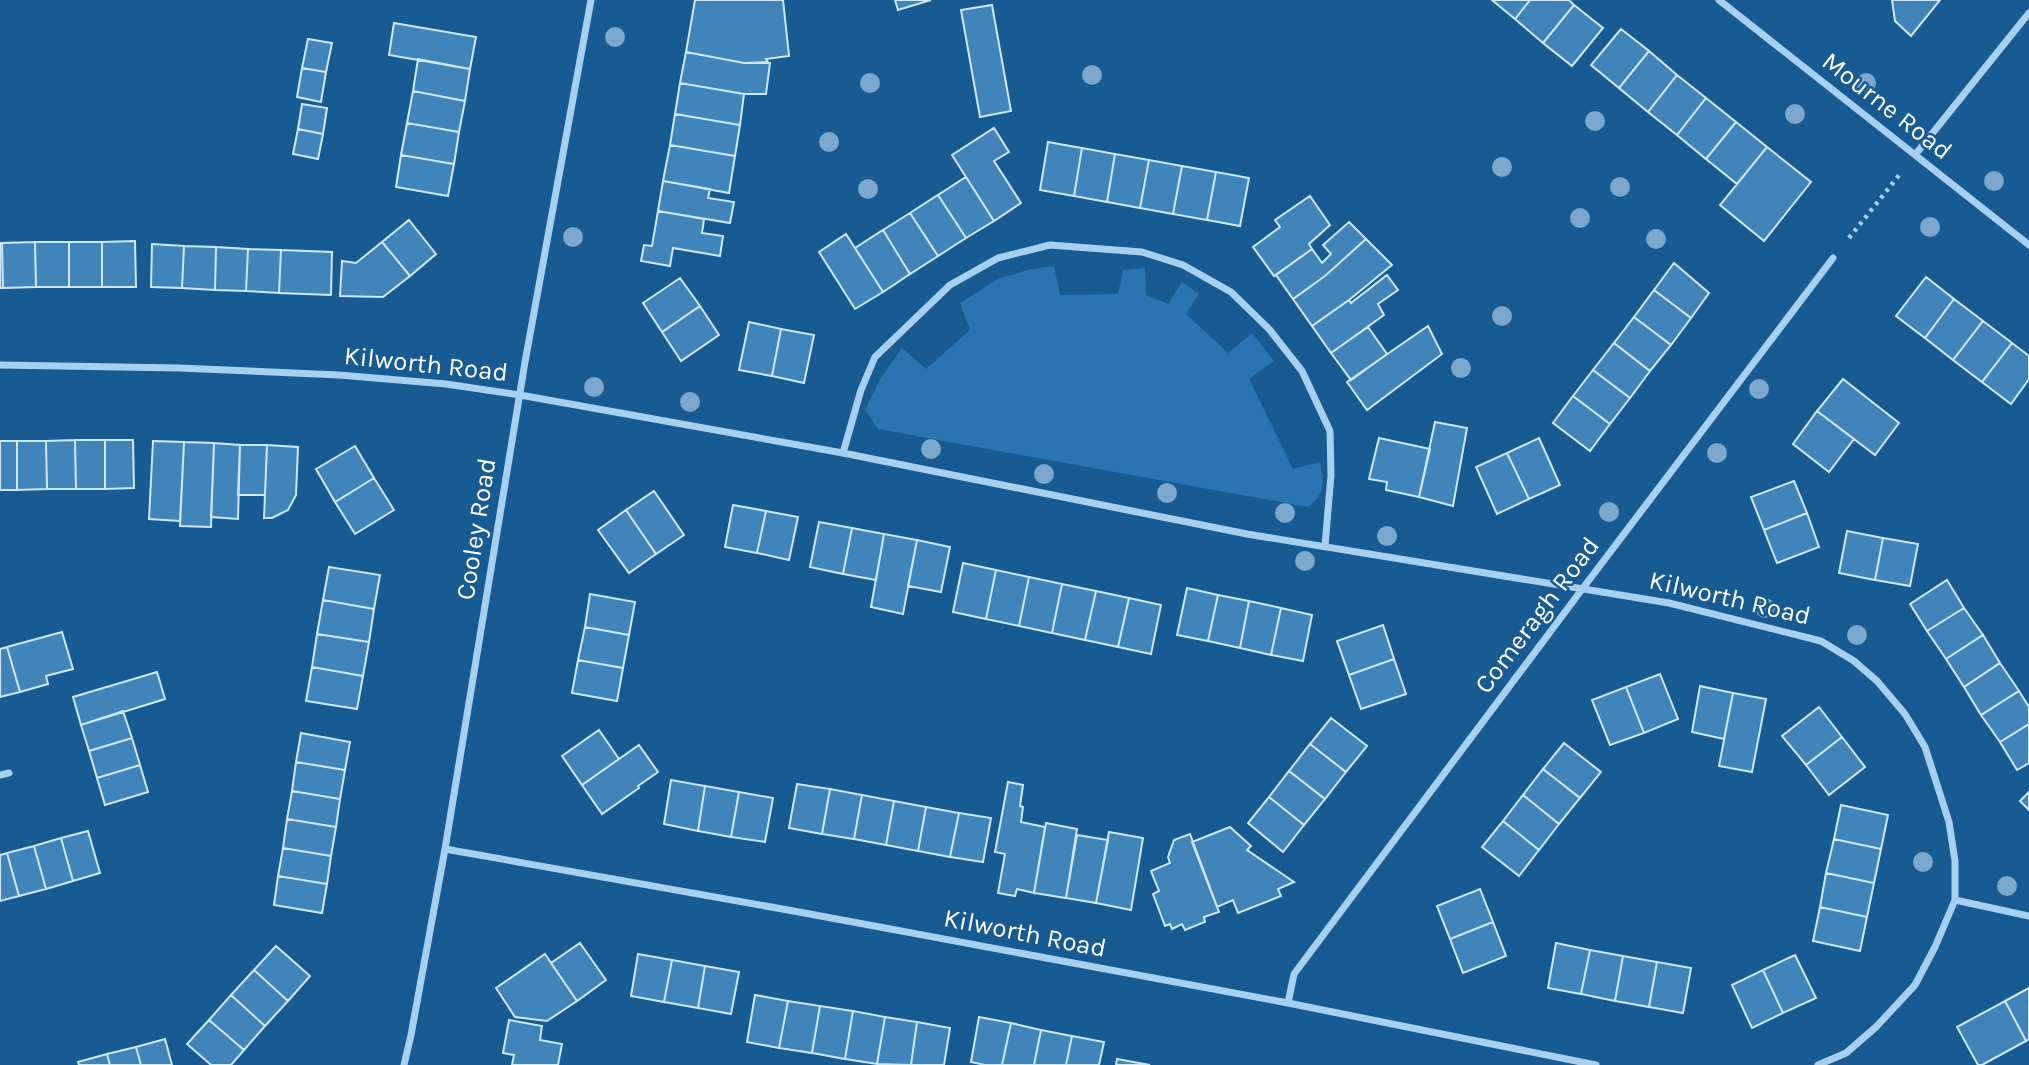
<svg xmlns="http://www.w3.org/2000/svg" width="2029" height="1065" font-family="Karla,sans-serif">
<rect width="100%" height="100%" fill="#175b92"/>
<path fill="#2a75b1" d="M1054,266L1060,295L1118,294L1123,270L1145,268L1146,295L1168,304L1182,282L1199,294L1186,314L1228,353L1252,333L1274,361L1249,379L1293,469L1320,462C1324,482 1326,494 1308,507L878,429L865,410L882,376L902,348L926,369L970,330L960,303L998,279L1028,270Z"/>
<path fill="#4084ba" stroke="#cde7fb" stroke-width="2" d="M695,0H783L789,56L766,59L768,62L744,63L686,52Z
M895,0H931L898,10Z
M1492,0H1530L1515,19Z
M1530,0H1569L1574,5L1543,43L1515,19Z
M1892,0H1940L1911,36L1895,21Z
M992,5L1011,111L980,117L961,10Z
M1574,5L1603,28L1572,66L1543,43Z
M394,23L476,37L470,69L389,55Z
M1621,29L1649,51L1619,88L1591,65Z
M308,39L332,43L326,72L302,68Z
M1649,51L1677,75L1648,112L1619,88Z
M686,52L744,63H770L766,94H744L680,83Z
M418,59L470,69L465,101L413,91Z
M302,68L326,72L321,102L297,97Z
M1677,75L1706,98L1677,135L1648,112Z
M680,83L744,94L740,125L675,114Z
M413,91L465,101L459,132L407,123Z
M1706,98L1736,122L1706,159L1677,135Z
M302,104L327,108L323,134L298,129Z
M675,114L740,125L735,156L670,145Z
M1736,122L1767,147L1737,184L1706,159Z
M407,123L459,132L454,164L401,155Z
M994,128L1009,152L994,161L1021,203L994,221L952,155Z
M298,129L323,134L318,159L293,154Z
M1048,142L1082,148L1074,196L1040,190Z
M670,145L735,156L729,193L663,181Z
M1767,147L1811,182L1764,241L1720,205Z
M1082,148L1115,154L1107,202L1074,196Z
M1115,154L1149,160L1140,208L1107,202Z
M401,155L454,164L448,196L396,187Z
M1149,160L1182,166L1173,214L1140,208Z
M1182,166L1216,172L1207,220L1173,214Z
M1216,172L1249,178L1240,226L1207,220Z
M966,177L994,221L966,238L938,195Z
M663,181L710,189L708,198L734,202L730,223L658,211Z
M938,195L966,238L938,256L910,213Z
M1310,196L1330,225L1309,244L1312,249L1274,276L1253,247L1280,227L1275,220Z
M658,211L704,219L702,233L723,236L720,256L673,248L670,266L641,261L644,245L652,246Z
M910,213L938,256L910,274L883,230Z
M409,220L436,254L410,276L382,242Z
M1349,222L1366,239L1325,276L1293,299L1276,275L1312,249L1322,263L1331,254L1323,245Z
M883,230L910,274L883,292L855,248Z
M846,234L883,292L855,309L819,252Z
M1366,239L1392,265L1349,300L1312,326L1293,299L1325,276Z
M135,241L136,287H102V242Z
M35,242L36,287L3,288L2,243Z
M35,242H69V287H36Z
M69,242H102V287H69Z
M382,242L410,276L383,297L340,296L342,261L356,263Z
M0,243H2L3,288H0Z
M152,244L184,246L182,288L151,287Z
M184,246L216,247L215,290L182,288Z
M216,247L248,249L246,291L215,290Z
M248,249L281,250L279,293L246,291Z
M281,250L332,252L331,295L279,293Z
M1674,263L1709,293L1691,318L1654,290Z
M1387,275L1398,290L1378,304L1384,315L1331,353L1312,326L1349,300L1351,303Z
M1926,277L1954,299L1925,338L1896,316Z
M680,278L700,306L662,332L643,303Z
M1654,290L1691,318L1671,345L1634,317Z
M1954,299L1983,321L1953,360L1925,338Z
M700,306L719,335L681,361L662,332Z
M1634,317L1671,345L1650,371L1614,343Z
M1983,321L2012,343L1982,382L1953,360Z
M749,322L781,329L772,376L739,370Z
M1428,326L1442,354L1367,410L1347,382Z
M1368,327L1387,354L1351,380L1331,353Z
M781,329L814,335L804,383L772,376Z
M1614,343L1650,371L1630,398L1593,370Z
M2012,343L2029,356V379L2011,404L1982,382Z
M1593,370L1630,398L1610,424L1573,396Z
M1843,379L1899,423L1875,455L1817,411Z
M1573,396L1610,424L1590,451L1553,423Z
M1817,411L1854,439L1829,472L1793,444Z
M1435,422L1467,428L1453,506L1419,497Z
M1379,438L1430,449L1419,497L1386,490L1387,482L1369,479Z
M1539,438L1560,485L1529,499L1507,453Z
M75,440H105V489H76Z
M75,440L76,489H47L46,441Z
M105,440H133L134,488L105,489Z
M0,441H17V490H0Z
M17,441H46L47,489L17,490Z
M153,441L184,442L180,521L149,519Z
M184,442L214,443L211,527L180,526Z
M214,443L240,445L238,519L211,517Z
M240,445H267L265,495H238Z
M267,445L298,447L296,495L288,510L272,518H264Z
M355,446L374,478L335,502L316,469Z
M1507,453L1529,499L1497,514L1476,467Z
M374,478L394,510L355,534L335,502Z
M1794,481L1807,513L1764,530L1751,497Z
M654,491L684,535L656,554L626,510Z
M733,505L766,511L757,553L725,547Z
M626,510L656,554L629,573L598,530Z
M766,511L798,517L789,560L757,553Z
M1807,513L1819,547L1777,563L1764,530Z
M819,522L852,528L843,574L810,567Z
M852,528L884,534L876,580L843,574Z
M1847,531L1883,538L1875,580L1839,573Z
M884,534L917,540L903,614L871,607Z
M1883,538L1918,544L1910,586L1875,580Z
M917,540L950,547L941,592L908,586Z
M963,563L996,570L986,619L953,612Z
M329,567L380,575L374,609L323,600Z
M996,570L1029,577L1019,626L986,619Z
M1029,577L1062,584L1052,633L1019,626Z
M1947,580L1964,608L1927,631L1910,604Z
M1062,584L1096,591L1085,640L1052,633Z
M1187,588L1218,595L1208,641L1177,635Z
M1096,591L1129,598L1118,647L1085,640Z
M590,594L635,602L629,635L585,627Z
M1218,595L1249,601L1240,648L1208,641Z
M1129,598L1161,605L1151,654L1118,647Z
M323,600L374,609L369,642L317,634Z
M1249,601L1281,608L1271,655L1240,648Z
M1281,608L1312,615L1303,661L1271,655Z
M1964,608L1983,635L1946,659L1927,631Z
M1383,625L1394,659L1349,675L1337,641Z
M585,627L629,635L623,668L578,660Z
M62,632L73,669L46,676L48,684L20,692L7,647Z
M317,634L369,642L363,676L312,667Z
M1983,635L2000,663L1964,687L1946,659Z
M7,647L20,692L0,697V649Z
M1394,659L1406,694L1361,709L1349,675Z
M578,660L623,668L617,701L572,693Z
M2000,663L2019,691L1981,715L1964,687Z
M312,667L363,676L357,709L306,701Z
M157,672L165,699L81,725L73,697Z
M1660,674L1678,719L1644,733L1626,687Z
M1700,686L1733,693L1724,739L1692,732Z
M1626,687L1644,733L1610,745L1592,700Z
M2019,691L2029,707V724L2000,742L1981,715Z
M1733,693L1766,699L1752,772L1719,766Z
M1819,707L1842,737L1806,765L1782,736Z
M123,711L132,738L89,751L81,725Z
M1331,718L1367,746L1346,772L1310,744Z
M2029,724V763L2017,770L2000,742Z
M599,730L619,759L582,785L562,756Z
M301,733L350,742L345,770L296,762Z
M1842,737L1865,767L1829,795L1806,765Z
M132,738L140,765L97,778L89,751Z
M1564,743L1601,772L1580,798L1543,769Z
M1310,744L1346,772L1325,799L1289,771Z
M639,745L658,772L638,786L639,788L602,814L582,785Z
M296,762L345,770L340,799L292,791Z
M140,765L148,792L105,805L97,778Z
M1543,769L1580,798L1559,824L1523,795Z
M1289,771L1325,799L1304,825L1269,797Z
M671,780L705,786L698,831L664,824Z
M1008,782L1023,785L1020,806L1023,807L1021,822L1045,827L1034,893L1017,889L1015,896L998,893L1005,854L995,852Z
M797,784L830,789L822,834L789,828Z
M705,786L739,792L731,837L698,831Z
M830,789L862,795L854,839L822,834Z
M292,791L340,799L336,827L287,819Z
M739,792L773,798L765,842L731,837Z
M2029,792V810L2020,801Z
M862,795L894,801L886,845L854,839Z
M1523,795L1559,824L1539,850L1503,821Z
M1269,797L1304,825L1283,852L1248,823Z
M894,801L926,807L918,851L886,845Z
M1841,805L1888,815L1881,849L1834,839Z
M926,807L959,813L950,857L918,851Z
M959,813L991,818L983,862L950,857Z
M287,819L336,827L331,856L283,848Z
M1503,821L1539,850L1519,876L1482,847Z
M1046,823L1077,829L1066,898L1034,893Z
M1230,827L1251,846L1247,850L1294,882L1278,889L1281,896L1238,913L1233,900L1217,907L1192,842Z
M88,831L100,873L73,881L61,838Z
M1109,832L1143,838L1131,910L1096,903Z
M1190,834L1219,912L1204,917L1205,922L1185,930L1182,924L1172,929L1170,924L1165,926L1153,894L1159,891L1151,871L1170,863L1168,857L1174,840Z
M1077,835L1108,840L1096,903L1066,898Z
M61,838L73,881L46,889L34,846Z
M1834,839L1881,849L1874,883L1826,873Z
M34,846L46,889L19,896L7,853Z
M283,848L331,856L327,884L278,876Z
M7,853L19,896L0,901V855Z
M1826,873L1874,883L1867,917L1820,907Z
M278,876L327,884L322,913L274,905Z
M1480,889L1493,922L1450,939L1437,906Z
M1820,907L1867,917L1860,951L1813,941Z
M1493,922L1506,956L1463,973L1450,939Z
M580,943L606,980L577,1001L551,963Z
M1556,943L1590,950L1581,994L1548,988Z
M276,946L310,976L288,1001L254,970Z
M1590,950L1623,956L1615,1001L1581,994Z
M545,954L577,1001L547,1021L515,1017L496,988Z
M638,954L672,960L664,1002L631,996Z
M1795,955L1816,998L1783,1013L1763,970Z
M1623,956L1657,962L1649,1007L1615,1001Z
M672,960L705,966L698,1008L664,1002Z
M1657,962L1691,968L1683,1013L1649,1007Z
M705,966L739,972L731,1014L698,1008Z
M254,970L288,1001L265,1026L231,995Z
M1763,970L1783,1013L1752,1028L1732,985Z
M2029,988V1039L2026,1041L2005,1001Z
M231,995L265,1026L244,1050L209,1020Z
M755,995L788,1001L779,1048L747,1042Z
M788,1001L820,1006L812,1053L779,1048Z
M2005,1001L2026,1041L1982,1065H1978L1957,1027Z
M820,1006L853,1011L845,1059L812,1053Z
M853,1011L885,1017L877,1064L845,1059Z
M885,1017L917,1022L911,1065L877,1064Z
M979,1017L1011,1023L1002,1065H985L971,1062Z
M209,1020L244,1050L231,1065H211L187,1044Z
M509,1020L542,1026L540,1040L562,1044L558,1065H512L514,1055L503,1053Z
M917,1022L950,1028L944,1065H911Z
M1011,1023L1041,1030L1034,1065H1002Z
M1041,1030L1072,1036L1066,1065H1034Z
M1072,1036L1104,1042L1099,1065H1066Z
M165,1039L172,1065H141L136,1047Z
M136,1047L141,1065H110L107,1054Z
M107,1054L110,1065H79L78,1062Z
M1117,1059L1150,1065H1116Z"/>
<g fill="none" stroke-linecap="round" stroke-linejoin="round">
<path stroke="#a7d0f0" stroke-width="4.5" stroke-dasharray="3.5 5" stroke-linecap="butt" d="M1849,238L1900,174"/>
<path stroke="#a7d0f0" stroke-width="7" d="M1719,0L2029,245
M1915,155L2029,13
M0,365L179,368L339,375L446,384L520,395L843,453L1247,534L1669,603L1821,641L1854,661L1877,681L1905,714L1925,747L1949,822L1955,861V900L1935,947L1915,985L1876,1027L1846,1053L1818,1065
M843,453L861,390L875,357L950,285L998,258L1050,245L1142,252L1183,265L1231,292L1269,329L1302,371L1330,431L1331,475L1325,546
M0,775L9,773
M445,849L799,912L1288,1003L1596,1065
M1955,900L2029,916
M1288,1003L1294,974L1583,588L1833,258
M404,1065L411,1035L445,849L525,362L591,0"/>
</g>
<g fill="#7ba8cc">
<circle cx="615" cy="37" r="10"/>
<circle cx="1092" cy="75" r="10"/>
<circle cx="870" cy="83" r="10"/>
<circle cx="1866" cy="83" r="10"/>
<circle cx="1795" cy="114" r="10"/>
<circle cx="1595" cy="121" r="10"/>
<circle cx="829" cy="142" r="10"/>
<circle cx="1502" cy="167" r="10"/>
<circle cx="1994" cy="181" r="10"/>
<circle cx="1620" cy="187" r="10"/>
<circle cx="868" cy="189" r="10"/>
<circle cx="1580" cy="218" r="10"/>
<circle cx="1930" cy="227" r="10"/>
<circle cx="573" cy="237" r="10"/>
<circle cx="1656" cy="239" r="10"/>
<circle cx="1502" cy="316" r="10"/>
<circle cx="1461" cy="368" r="10"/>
<circle cx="594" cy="387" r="10"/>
<circle cx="1759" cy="389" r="10"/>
<circle cx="690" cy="402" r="10"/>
<circle cx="931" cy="449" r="10"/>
<circle cx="1717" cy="453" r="10"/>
<circle cx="1044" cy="474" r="10"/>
<circle cx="1167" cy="493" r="10"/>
<circle cx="1609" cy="512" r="10"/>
<circle cx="1285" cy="513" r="10"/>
<circle cx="1387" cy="536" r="10"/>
<circle cx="1305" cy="561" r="10"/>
<circle cx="1765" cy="608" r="10"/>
<circle cx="1857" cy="635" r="10"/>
<circle cx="1923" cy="862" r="10"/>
<circle cx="2007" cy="886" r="10"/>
</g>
<g text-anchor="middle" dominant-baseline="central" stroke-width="5" stroke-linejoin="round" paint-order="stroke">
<g font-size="26" fill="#fff" stroke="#175b92">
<text transform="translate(1887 106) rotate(38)">Mourne Road</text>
<text transform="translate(426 364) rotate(6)">Kilworth Road</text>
<text transform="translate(476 529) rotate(-81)">Cooley Road</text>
<text transform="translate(1730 598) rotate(13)">Kilworth Road</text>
<text transform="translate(1537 615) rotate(-53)">Comeragh Road</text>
<text transform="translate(1025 933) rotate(11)">Kilworth Road</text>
</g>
</g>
</svg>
